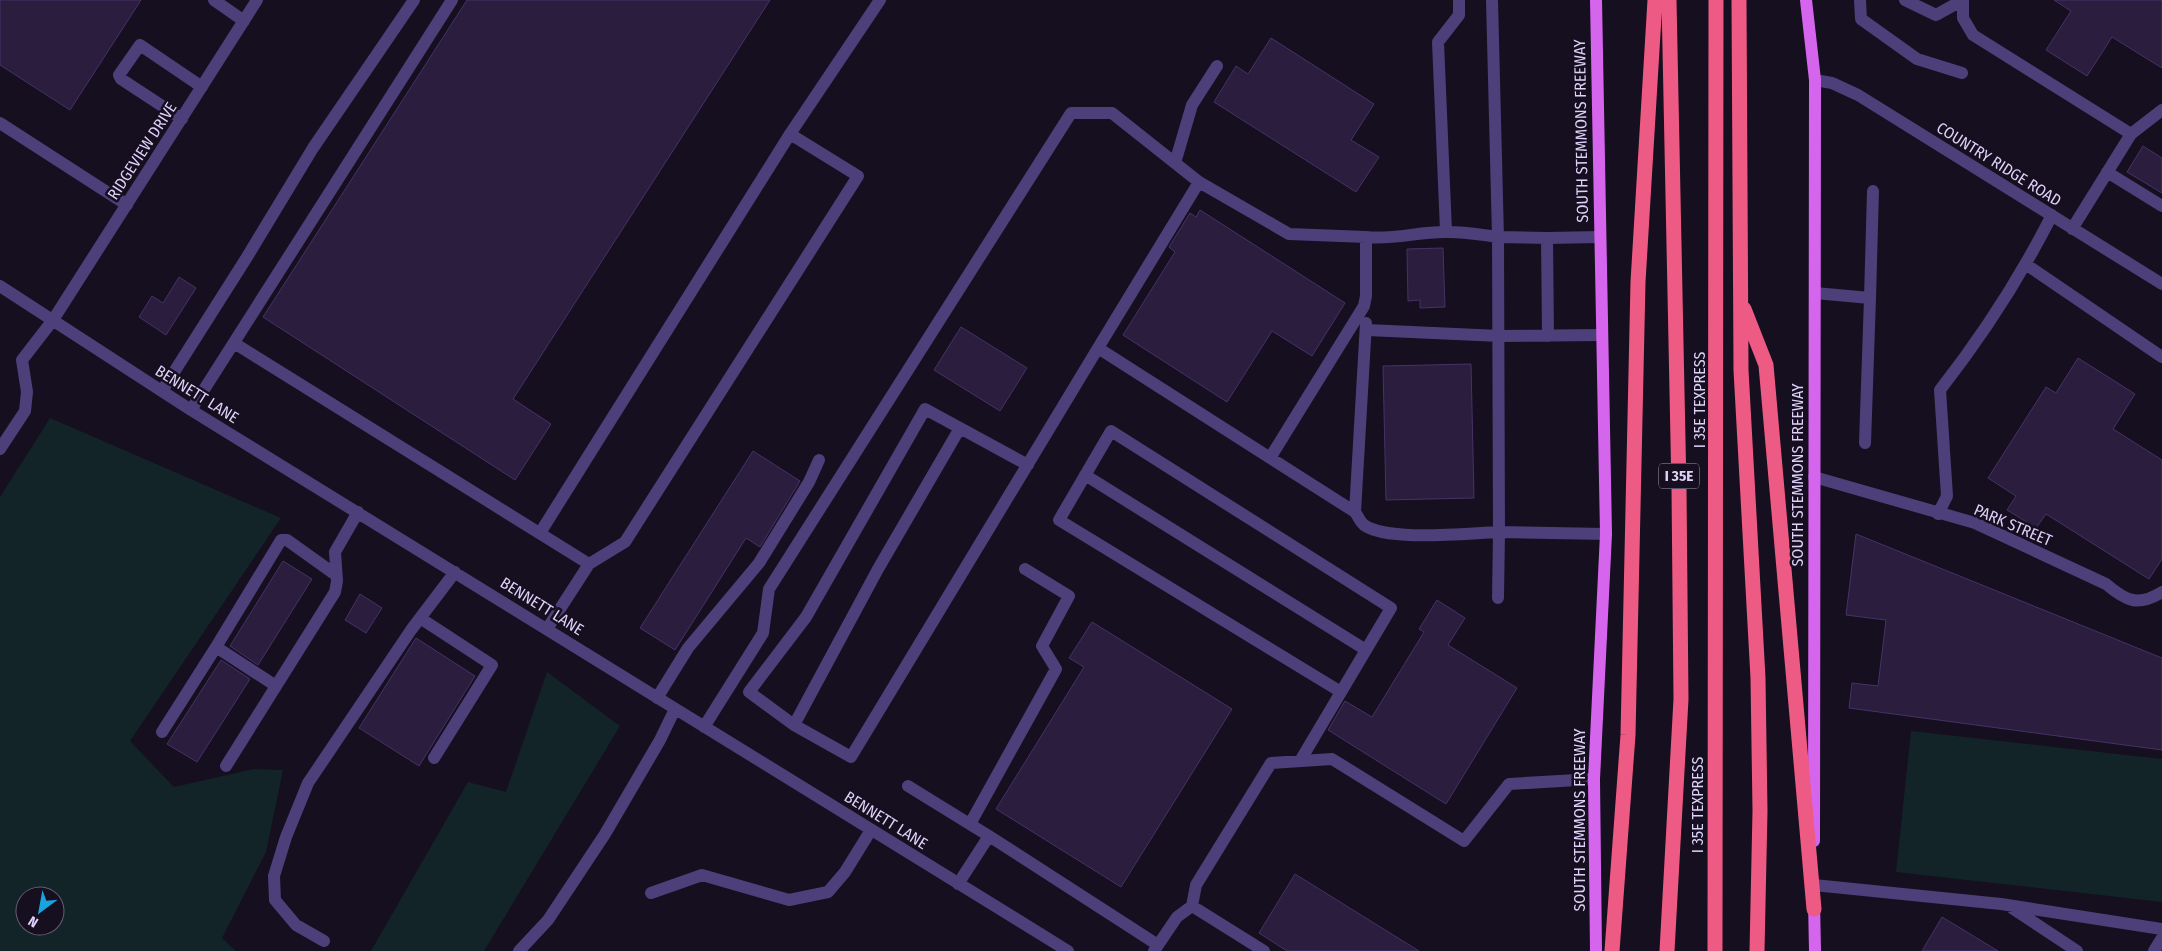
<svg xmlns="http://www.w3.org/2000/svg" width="2162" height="951" font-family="'Fira Sans Condensed',sans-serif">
<rect width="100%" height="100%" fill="#150f1f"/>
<path fill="#132428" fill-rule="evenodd" d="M50,418L281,518L130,741L174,787L254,769L283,770L266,852L222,938L236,951H0V497ZM25,896H55V926H25Z
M547,672L620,726L484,951H371L468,782L506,792Z
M1911,731L2162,759V902L1896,872Z"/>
<path fill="#2a1d3e" stroke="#473267" d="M0,0H141L70,110L0,65Z
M467,0H770L513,399L551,424L515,480L263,317Z
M2054,0H2162V68L2112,37L2087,76L2046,50L2071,11Z
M1271,38L1374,104L1351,140L1379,157L1356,192L1214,102L1236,66L1248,74Z
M2143,146L2162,158V193L2127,172Z
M1200,210L1345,303L1312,356L1272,331L1227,402L1123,335L1175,252L1169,247L1190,213L1196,217Z
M1443,248L1445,307L1420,308V300L1408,301L1407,249Z
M179,277L196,288L166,335L139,317L152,296L163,303Z
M961,327L1027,368L1000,411L934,370Z
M2078,358L2135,394L2113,429L2162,460V559L2149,579L2046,514L2036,528L2007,510L2016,496L1988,478L2046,387L2056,393Z
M1471,364L1474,498L1386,500L1383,366Z
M753,451L800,481L760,547L746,538L675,650L640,628Z
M1856,534L2162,658V750L1849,708L1852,683L1878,686L1886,620L1846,615Z
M283,561L312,579L258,665L230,646Z
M360,594L382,608L366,633L345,620Z
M1437,600L1465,618L1448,645L1517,688L1446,804L1328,730L1345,701L1372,717L1424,632L1419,629Z
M1092,622L1232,709L1121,887L996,809L1084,667L1069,658Z
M416,638L475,676L419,766L359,728Z
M221,660L250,679L197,762L167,744Z
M1295,874L1419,951H1287L1259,933Z
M1942,917L1952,923L1998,951H1922Z"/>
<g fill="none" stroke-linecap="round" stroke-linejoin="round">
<path stroke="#4d3f79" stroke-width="12" d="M214,0L244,21
M1492,0L1498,237L1547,238
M1860,0L1861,19L1917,59L1962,73
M1905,0L1936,15L1963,0
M1963,0V18L1973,35L2131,134L2072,229
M1815,80L1832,83L1858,95L2162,284
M182,119L121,79L119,75L140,45L202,87
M0,123L127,205
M2131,134L2162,110
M1175,163L1192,105L1217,66
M2107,172L2162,206
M1446,231L1438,42L1459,15V0
M2027,265L2162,357
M0,286L191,410L1068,951
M1815,293L1870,298L1873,191
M1367,330L1500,336L1602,335
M1548,336L1547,238L1600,237
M234,343L589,564
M1098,348L1199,182L1289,234L1366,237V296L1364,306L1270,458
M162,391L247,257L313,148L414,0
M191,410L452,0
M1865,443L1870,298
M0,449L25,411L27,392L22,360L53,320L257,0
M1028,465L960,428L878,569L794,725L851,757L1098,348L1355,512C1358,516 1360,522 1364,525C1388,542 1467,533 1499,532L1498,237C1481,235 1462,231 1444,232C1418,232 1392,240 1366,237
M1085,475L1366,650
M1814,477L1975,523L2106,584C2126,601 2138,607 2162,592
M1355,512L1366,323
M1938,514L1947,496L1940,390C1983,335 2020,278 2052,215
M540,533L790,134L880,0
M1498,598L1499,532L1606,534
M420,618L492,665L434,758
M547,629L589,564L625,542L858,176L790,134
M276,686L216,647L281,540H287L336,575
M657,698L688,648L759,563L809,482L819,460
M794,725L749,692L806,617L925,409L960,428
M704,727L763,633L769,589L1071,113H1112L1199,182
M162,732L216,647
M1300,761C1330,710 1361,659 1391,608L1111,431L1059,520L1341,692
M226,766L335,592L337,581L335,552L358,512
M908,786L989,836L1158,945
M970,824L1056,669L1042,646L1069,596L1025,569
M958,884L989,836
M1814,885L2001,904L2162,929
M651,893L702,875L789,900L828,892L845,872L871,830
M1192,906L1196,885L1271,763L1332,759L1464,841L1509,784L1594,779
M2012,908L2077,951
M324,941L296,925L275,900L274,876L286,837L308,783L411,630L455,572
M519,951L548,920L605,834L660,740L675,709
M1154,951L1177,917L1192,906L1264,951
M2154,951L2162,938"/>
<path stroke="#d665ee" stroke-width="12" d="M1596,0L1606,534L1594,779L1596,951
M1806,0L1815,80L1814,841
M1814,901L1815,951"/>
<path stroke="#ed5a83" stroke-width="15" d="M1739,0L1741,370L1758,678L1760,811L1757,951
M1744,309L1766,365L1814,909
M1612,951L1628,735L1638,282L1655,0
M1667,951L1681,699L1679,489L1669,0
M1715,951L1716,0"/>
</g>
<g text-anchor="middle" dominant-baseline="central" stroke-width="5" stroke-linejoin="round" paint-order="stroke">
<rect fill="#150f1f" stroke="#a298b8" stroke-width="1" x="1659" y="463.5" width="40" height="25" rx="4"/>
<g font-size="15" font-weight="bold" fill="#dfd2fa">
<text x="1679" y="476">I 35E</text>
</g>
<g font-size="16" fill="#dfd2fa" stroke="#150f1f">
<text transform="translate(1581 131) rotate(-91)">SOUTH STEMMONS FREEWAY</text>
<text transform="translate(142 151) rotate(-57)">RIDGEVIEW DRIVE</text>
<text transform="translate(1999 164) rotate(32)">COUNTRY RIDGE ROAD</text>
<text transform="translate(197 394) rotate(32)">BENNETT LANE</text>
<text transform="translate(1699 400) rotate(-90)">I 35E TEXPRESS</text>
<text transform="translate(1797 475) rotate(-90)">SOUTH STEMMONS FREEWAY</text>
<text transform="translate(2013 525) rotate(23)">PARK STREET</text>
<text transform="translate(542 606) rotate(32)">BENNETT LANE</text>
<text transform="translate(1697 805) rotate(-90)">I 35E TEXPRESS</text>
<text transform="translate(886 820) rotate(32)">BENNETT LANE</text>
<text transform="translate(1579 820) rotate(-90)">SOUTH STEMMONS FREEWAY</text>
</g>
</g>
<g transform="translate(40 911) rotate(212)"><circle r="24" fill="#150f1f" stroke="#665d77"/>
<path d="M0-4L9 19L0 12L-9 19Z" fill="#19a3df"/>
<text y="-8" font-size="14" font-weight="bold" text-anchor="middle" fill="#dfd2fa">N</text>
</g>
</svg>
